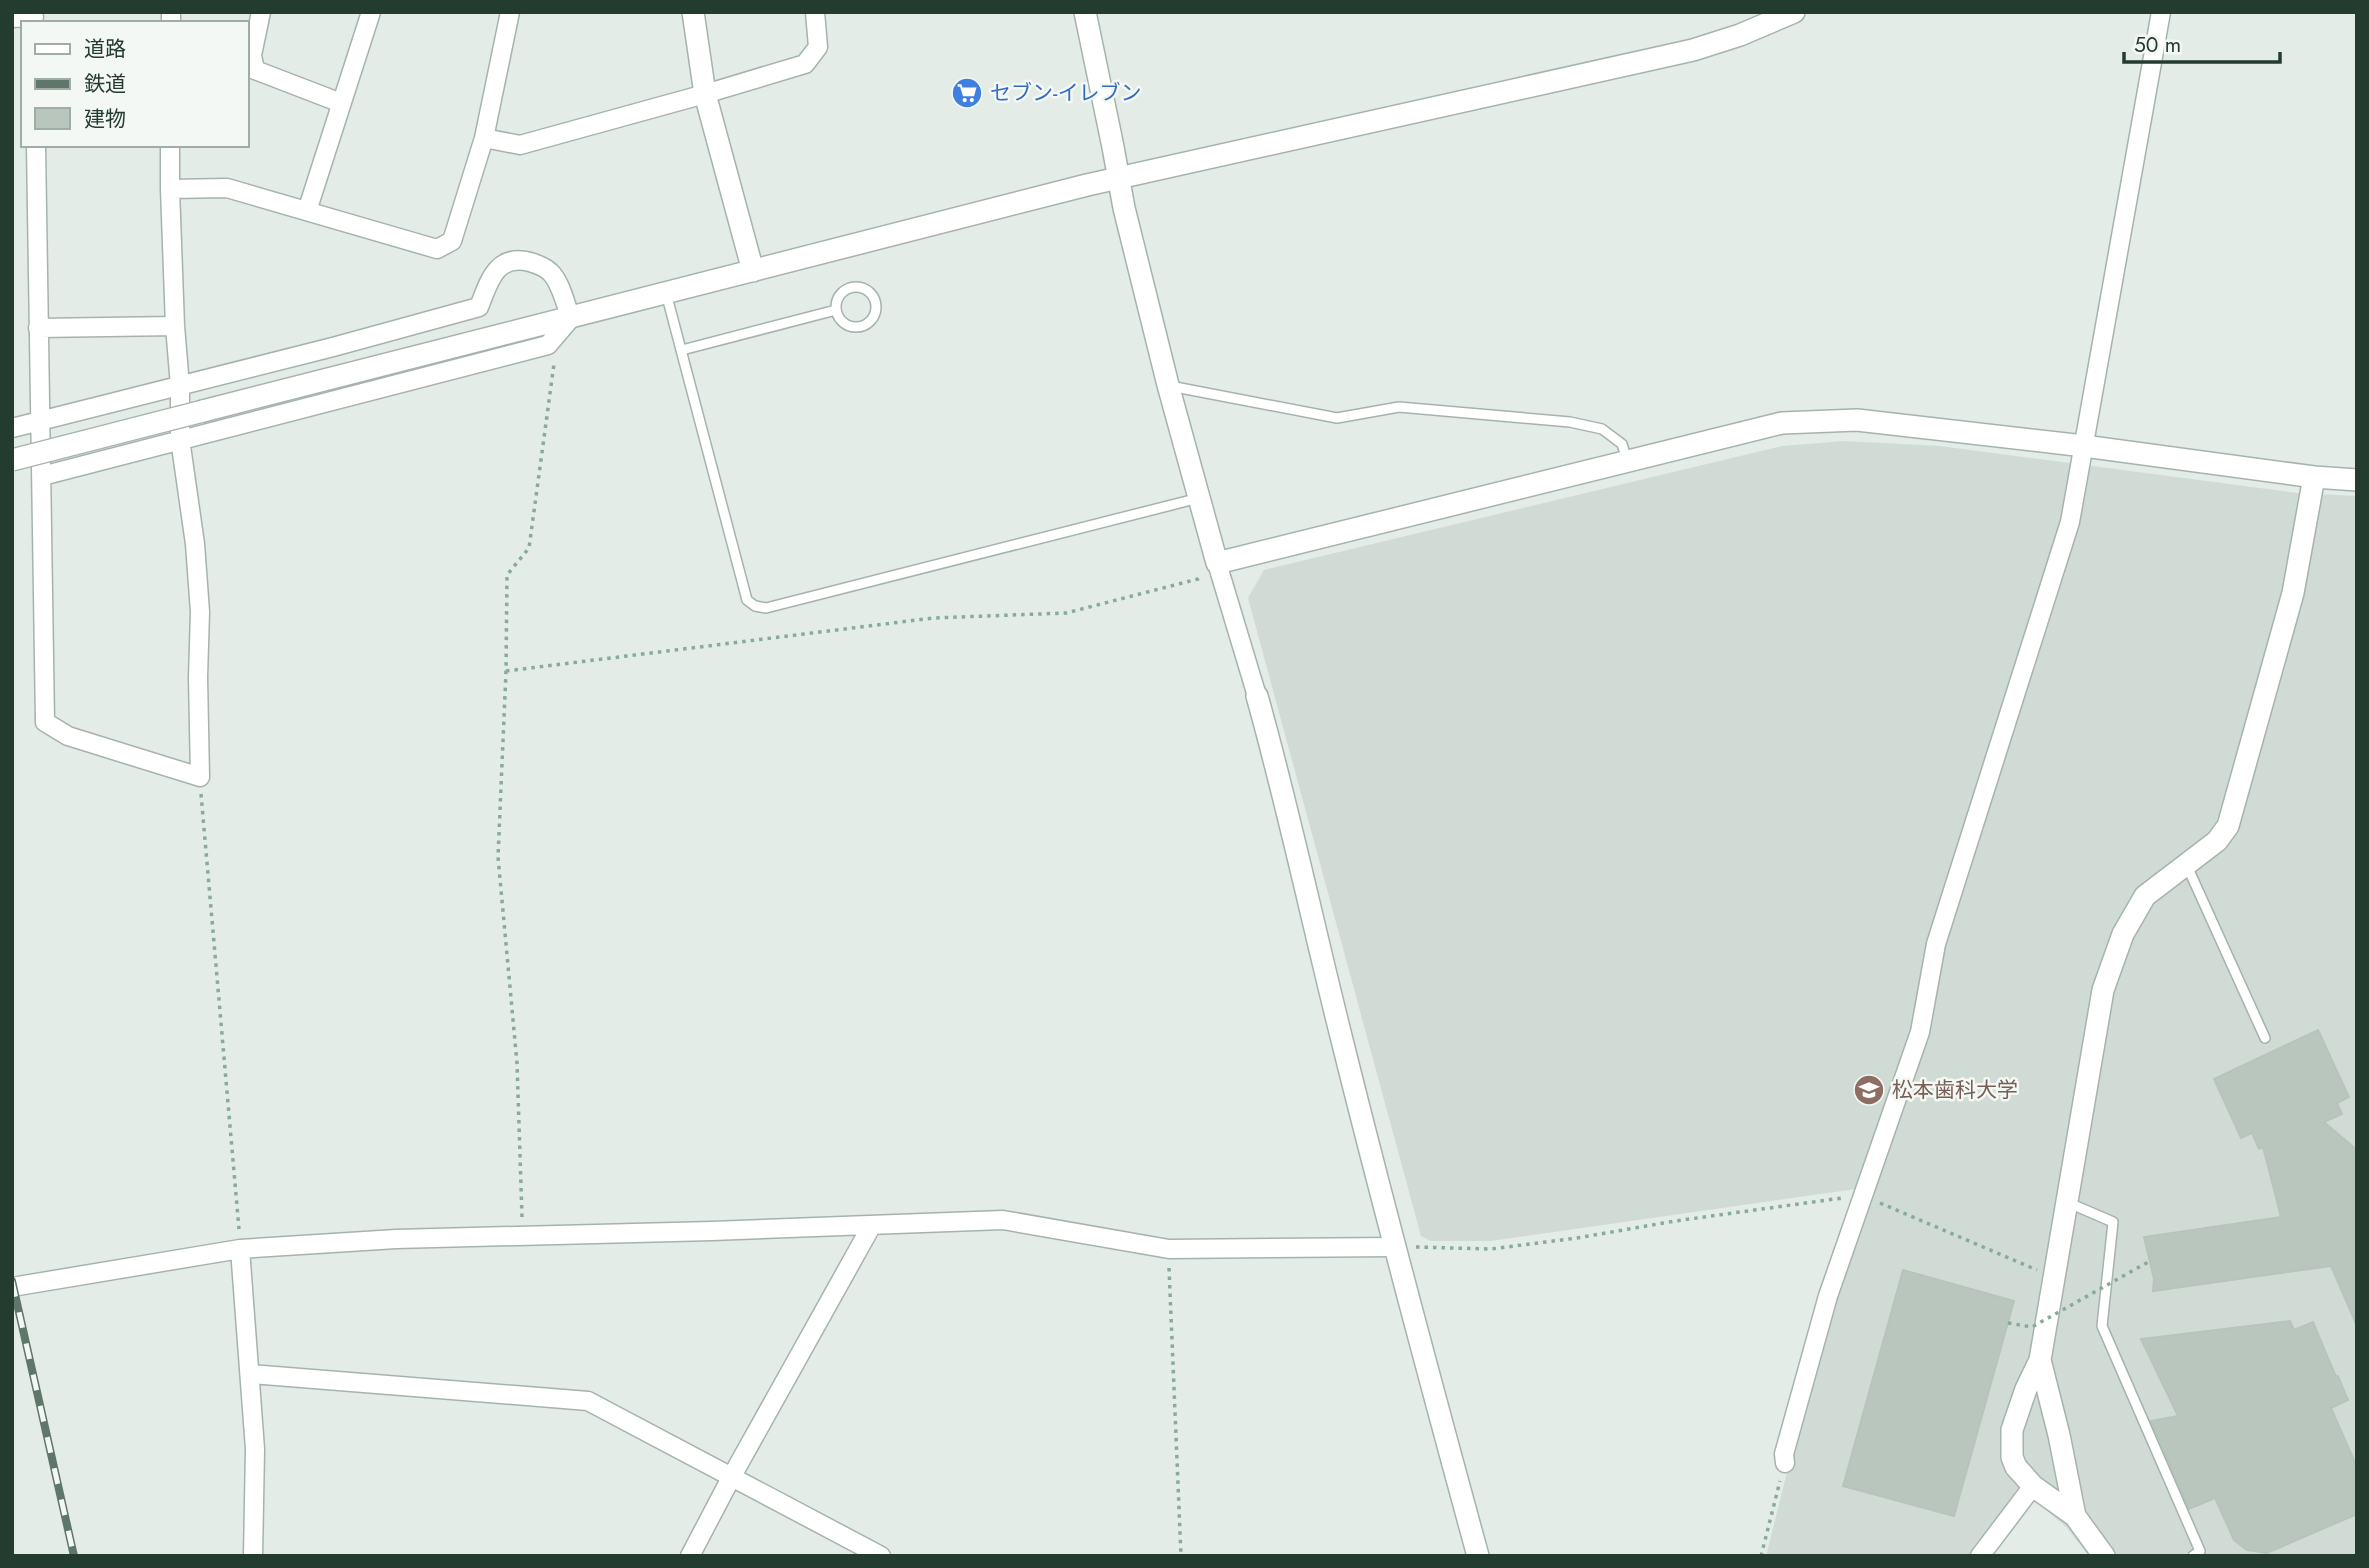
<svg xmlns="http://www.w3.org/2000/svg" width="2369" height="1568" font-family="Jost,'Noto Sans JP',sans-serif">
<rect width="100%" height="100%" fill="#e3ece6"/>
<path fill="#d1dbd5" d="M1844,441L1940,446L2297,493L2357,496V1556H2089L2067,1528L2036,1501L2027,1505L1974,1556H1766L1805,1401L1862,1208L1870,1206L1874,1193L1856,1189L1490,1241H1431L1421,1236L1248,598L1264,570L1782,446Z"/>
<path fill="#b9c6be" stroke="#b6c5bb" stroke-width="2" d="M2318,1030L2349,1097L2337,1103L2342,1114L2324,1122L2357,1150V1326L2331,1266L2153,1291L2154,1279L2144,1237L2281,1217L2263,1147L2259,1149L2252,1133L2241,1138L2214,1079Z
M1903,1270L2014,1301L1954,1516L1843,1486Z
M2290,1321L2294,1330L2313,1322L2336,1377L2338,1376L2348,1400L2331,1408L2357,1467V1514L2267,1553L2247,1550L2234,1540L2215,1498L2189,1509L2151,1421L2178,1416L2141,1339Z"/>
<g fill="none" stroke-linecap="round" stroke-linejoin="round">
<g stroke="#a6b3ac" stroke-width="12">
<path id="service" d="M836 307a20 20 0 1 1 40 0a20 20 0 1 1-40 0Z
M666,293L747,600L755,606L766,608L1199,498
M682,350L836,310
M1170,386L1337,418L1399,407L1570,422L1602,429L1622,444L1627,460
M2187,866L2265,1038
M2069,1203L2113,1222L2102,1326L2200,1551L2193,1556"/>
</g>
<g stroke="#a6b3ac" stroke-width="21">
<path id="minor" d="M261,12L252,55L255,70L341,103
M12,18L34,17
M171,23V12
M484,138L520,145L705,94L805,64L818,47L815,12
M36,145L45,722L68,736L200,777L198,677L200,612L195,544L180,439V386L175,326L170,189V145
M170,189L227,188L437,249L452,241L484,138L510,12
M307,211L371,12
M38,328L175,326
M12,428L333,347L479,307C489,282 496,253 530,262C537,264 545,267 550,272C561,282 565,304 571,318L548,345L42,476
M1217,563L1257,696
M240,1249L255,1449L253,1556
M12,1287L240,1249L396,1239L712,1231L1003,1220L1169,1249L1393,1247
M251,1374L588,1401L881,1556
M1785,1463L1784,1454L1828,1296L1920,1032L1936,944L2070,522L2161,12
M690,1556L732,1476L872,1225
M1980,1556L2033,1486"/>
</g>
<g stroke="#a6b3ac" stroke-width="24">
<path id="tertiary" d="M693,12L705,94L753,271
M1085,12L1113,147L1124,208L1168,385L1217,563L1782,423L1857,420L2084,446L2314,477L2357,480
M203,411L1087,185L1693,50L1740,35L1794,12
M1257,696C1289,810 1313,925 1342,1040C1385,1213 1431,1384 1478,1556
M2040,1360L2059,1435L2075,1516
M2104,1556L2075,1516L2033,1486L2016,1467L2012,1457V1430L2026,1389L2040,1360L2103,990L2123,934L2145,896L2217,841L2228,826L2293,593L2314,477"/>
</g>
<path stroke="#86ac98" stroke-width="3.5" stroke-dasharray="3.5 5" stroke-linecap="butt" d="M506,671L933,618L1066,613L1198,579L1202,576
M201,794L239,1229
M1880,1203L2037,1270
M522,1217L517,1063L498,857L506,671L507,575L529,548L554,364
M1416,1247L1491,1249L1577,1238L1675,1221L1842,1198
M1169,1268L1181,1556
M1761,1556L1780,1481"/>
<use href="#service" stroke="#fff" stroke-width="9"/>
<use href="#minor" stroke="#fff" stroke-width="18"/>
<use href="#tertiary" stroke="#fff" stroke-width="21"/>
<g stroke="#5f776b" stroke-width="8">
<path id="rail" d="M12,1281L74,1556"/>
</g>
<use href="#rail" stroke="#f3f8f5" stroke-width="5" stroke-dasharray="16" stroke-linecap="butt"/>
<g stroke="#a6b3ac" stroke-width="24" stroke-linecap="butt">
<path id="tertiary-bridge" d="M12,460L203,411"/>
</g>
<path stroke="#86ac98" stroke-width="3.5" stroke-dasharray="3.5 5" stroke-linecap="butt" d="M2008,1323L2032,1327L2150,1261"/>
<use href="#tertiary-bridge" stroke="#fff" stroke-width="21"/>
</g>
<defs>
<g id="supermarket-disc" transform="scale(1.575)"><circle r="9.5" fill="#3f7fe0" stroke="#f3f8f5"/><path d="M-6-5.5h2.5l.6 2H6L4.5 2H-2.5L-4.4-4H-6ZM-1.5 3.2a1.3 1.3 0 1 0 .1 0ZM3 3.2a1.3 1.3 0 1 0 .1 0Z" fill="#fff"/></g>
<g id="university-disc" transform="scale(1.575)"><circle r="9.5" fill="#8d6e63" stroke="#f3f8f5"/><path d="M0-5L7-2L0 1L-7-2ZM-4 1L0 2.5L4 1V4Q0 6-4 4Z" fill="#fff"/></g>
</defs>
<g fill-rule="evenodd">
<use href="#supermarket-disc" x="967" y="93"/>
<use href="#university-disc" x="1869" y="1090"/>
</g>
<g text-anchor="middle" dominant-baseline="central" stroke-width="5" stroke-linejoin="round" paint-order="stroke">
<g font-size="21" fill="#366cbe" stroke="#f3f8f5" text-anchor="start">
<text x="990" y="93">セブン-イレブン</text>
</g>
<g font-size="21" fill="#785e54" stroke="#f3f8f5" text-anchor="start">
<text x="1892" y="1090">松本歯科大学</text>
</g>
</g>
<rect width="2369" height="1568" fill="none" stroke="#243b30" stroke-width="28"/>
<rect x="21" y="21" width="228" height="126" fill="#f3f8f5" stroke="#a0aca6" stroke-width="2"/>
<rect x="35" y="44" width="35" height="10" fill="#ffffff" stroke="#a0aca6" stroke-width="2"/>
<text x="84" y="56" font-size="21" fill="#243b30">道路</text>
<rect x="35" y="79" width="35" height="10" fill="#5f776b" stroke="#a0aca6" stroke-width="2"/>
<text x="84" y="91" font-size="21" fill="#243b30">鉄道</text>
<rect x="35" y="108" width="35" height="21" fill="#b9c6be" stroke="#a0aca6" stroke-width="2"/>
<text x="84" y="126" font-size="21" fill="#243b30">建物</text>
<path d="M2124 52v10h156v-10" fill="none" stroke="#243b30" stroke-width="3.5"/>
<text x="2134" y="52" font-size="21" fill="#243b30" stroke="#f3f8f5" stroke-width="5" paint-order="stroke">50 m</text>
</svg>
